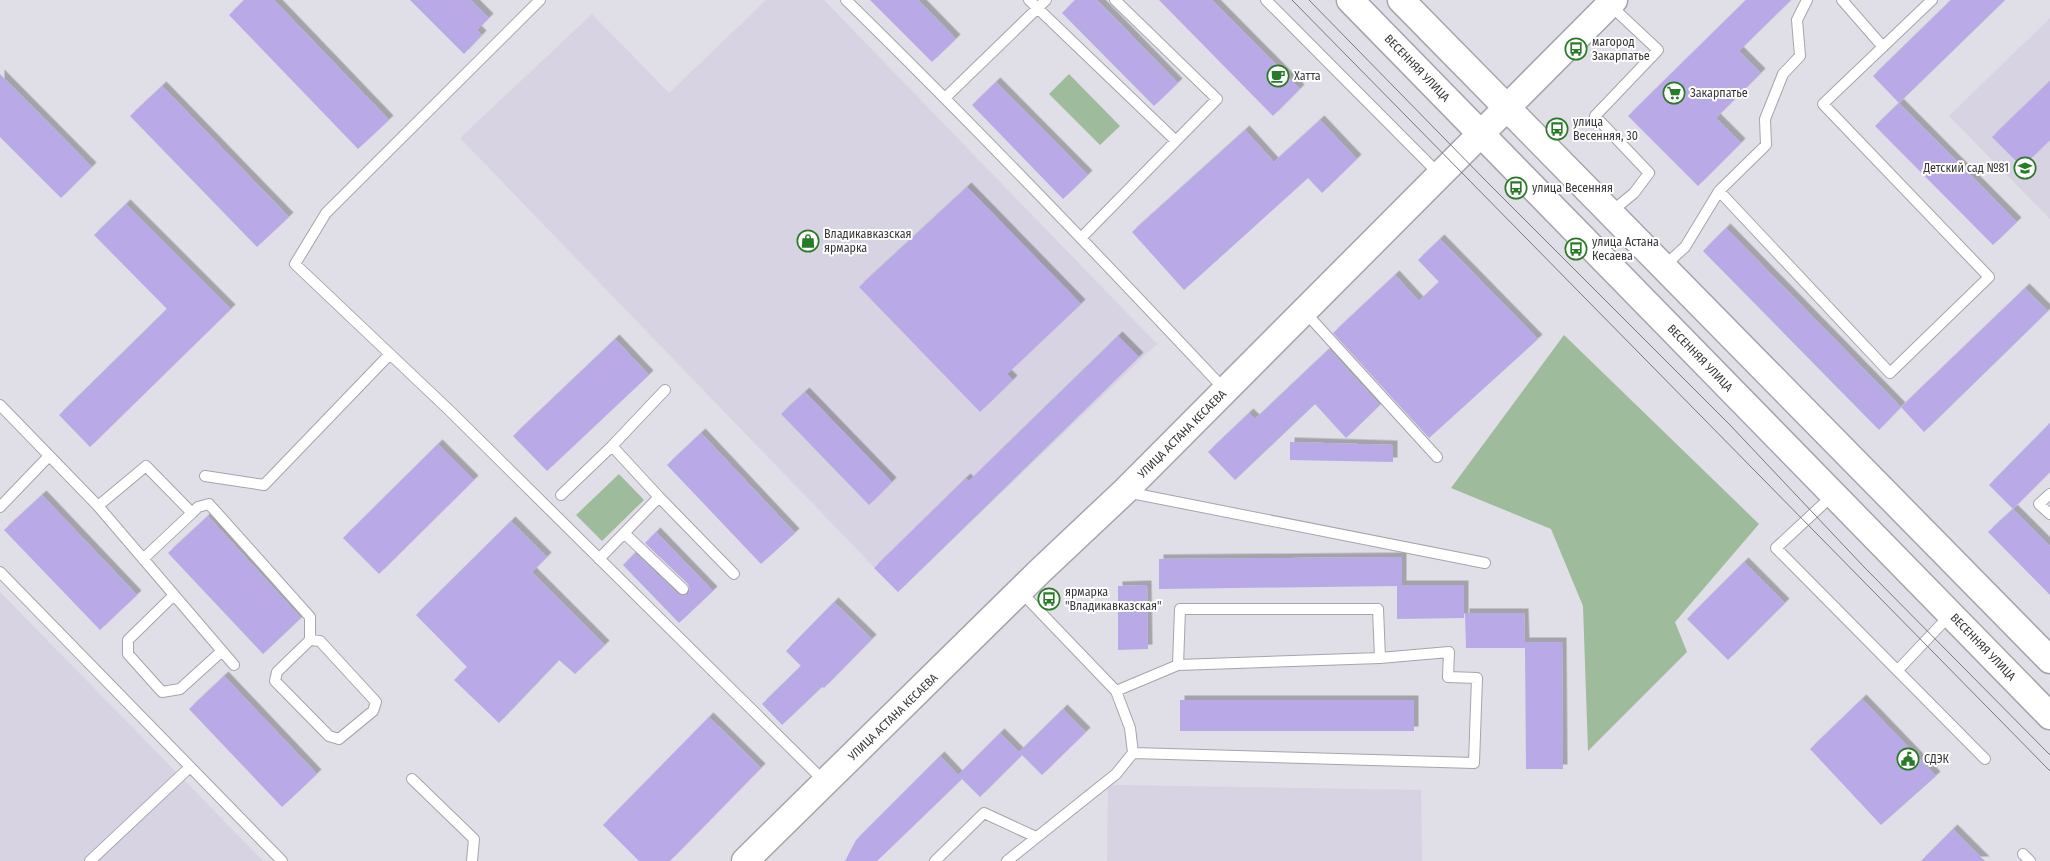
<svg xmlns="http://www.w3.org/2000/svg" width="2050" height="861" font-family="'Fira Sans Condensed',sans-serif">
<defs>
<filter id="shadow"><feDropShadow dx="4.5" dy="-4.5" stdDeviation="0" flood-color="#0004"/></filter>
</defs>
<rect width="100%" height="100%" fill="#e0dee7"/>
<path fill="#d7d3e3" d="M766,0H824L1157,344L898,592L460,138L592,14L669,93Z
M2050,18V219L1949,116Z
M0,592L93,687L263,861H0Z
M1115,785L1421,790L1422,861H1107L1108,787Z"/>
<path fill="#9ebc9b" d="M1069,74L1120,126L1100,145L1049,94Z
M1564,335L1759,524L1675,622L1687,652L1588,751L1583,606L1551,529L1451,488Z
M619,474L644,500L602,541L576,515Z"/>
<path fill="#b9aae7" filter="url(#shadow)" d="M244,0H274L389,120L358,149L229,15Z
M410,0H471L489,18L477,30L482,35L464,54Z
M870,0H918L956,39L932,62Z
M1075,0H1097L1178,83L1154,106L1062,13Z
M1159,0H1212L1300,89L1273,116Z
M1746,0H1791L1739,51L1761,73L1716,118L1741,143L1698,186L1628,116Z
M1951,0H2005L1899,103L1873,76Z
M0,74L92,167L61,198L0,137Z
M2050,81V140L2022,167L1992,137Z
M996,82L1088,175L1063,199L972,105Z
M162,86L289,217L257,247L130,116Z
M1899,103L2017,222L1993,245L1875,126Z
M1320,120L1357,159L1322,193L1308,178L1184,290L1132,232L1245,130L1274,162Z
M967,187L1081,304L1007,374L1013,380L980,412L859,287Z
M126,204L231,309L90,447L59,415L167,309L94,235Z
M1726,228L1901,407L1879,430L1703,251Z
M1440,239L1538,339L1429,438L1333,333L1395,275L1419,301L1439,282L1418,260Z
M2025,288L2048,311L1924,432L1901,407Z
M1118,336L1139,357L898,592L874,568L966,478L969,481Z
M615,339L649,375L547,471L513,436Z
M1329,349L1380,405L1346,438L1315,404L1235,480L1208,452L1249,413L1255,419Z
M805,392L892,482L869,505L781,414Z
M2050,423V472L2013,509L1989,485Z
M701,433L795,533L761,564L667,465Z
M1290,442L1393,445V462L1290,460Z
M438,444L474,480L379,574L343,538Z
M42,495L137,595L100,630L4,530Z
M2013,509L2050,546V595L1988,532Z
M208,516L301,618L263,654L168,553Z
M511,521L547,557L532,572L605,645L575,674L559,660L499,723L454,680L467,667L416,615Z
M656,532L713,591L679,623L623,565L635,553L678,594H688L690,590L688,584L645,543Z
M1402,557V585H1464V618L1397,619V586L1159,589V559Z
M1744,562L1785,603L1728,660L1687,619Z
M1147,585L1148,649L1118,650V586Z
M834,602L872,639L824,688L822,687L782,725L762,704L801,666L786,651Z
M1465,613H1524L1525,642H1562L1563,769H1526L1525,648H1466Z
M224,676L317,774L282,807L189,709Z
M1862,699L1936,776L1881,825L1810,749Z
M1180,700H1414V731H1180Z
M1063,709L1086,732L1042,775L1022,755L980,797L962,779L877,861H845L856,840L940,756L958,775L1000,733L1019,752Z
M709,717L761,768L670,861H639L603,825Z
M1953,829L1985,861H1921Z"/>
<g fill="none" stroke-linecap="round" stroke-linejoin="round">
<g stroke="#a6a4ac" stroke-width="12">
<path id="lane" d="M540,0L326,213L295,264L450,411L825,782
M846,0C976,127 1101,258 1225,390
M1029,0L1176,141
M1266,0L1439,174
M1842,0L1883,47
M1610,5L1658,50L1595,116L1649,173L1634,193L1611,212
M946,97L1046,0
M1719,191L1890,373L1989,277L1823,104L1932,0
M1082,237L1217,99L1115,0
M1663,267L1685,247L1719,191L1766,145L1765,119L1783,74L1800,56L1797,20L1807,0
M1305,312L1437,457
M0,405L98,506L146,466L192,513L143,559
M612,446L665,390
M205,476L264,485L390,354
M1126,492L1485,563
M2050,494L2039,504L2050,514
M561,495L612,446L659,497L599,559
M1833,495L1776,548L1985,759
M659,497L734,574
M98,506L234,665
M0,507L49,456
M192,513L198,507L209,504L310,617V640L277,672L275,681L329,736L339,739L373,711L376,702L320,641L310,640
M624,533L683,589
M0,572L282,861
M174,595L128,640V654L162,692L180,689L222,651
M1178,665L1380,658
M1898,670L1950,615
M1116,691L1178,665L1180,609H1378L1380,658L1449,652L1448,677L1477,678L1474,763L1133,753
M412,779L474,839L472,861
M2023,854L2030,861
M90,861L190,767
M935,861L984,813L1036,837
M1007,861L1116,774L1133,753L1130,728L1116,691L1021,592"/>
</g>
<g stroke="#a6a4ac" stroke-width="29">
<path id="secondary" d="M1350,0L2050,716
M1401,0L2050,660
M745,861L1039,572L1125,491L1614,0"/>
</g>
<use href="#lane" stroke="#fff" stroke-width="10"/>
<use href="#secondary" stroke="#fff" stroke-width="26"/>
<path stroke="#7a797e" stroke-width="1" d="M1292,0L2050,771
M1309,0L1486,181L1730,425L1865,568L2050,755"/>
</g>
<defs>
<g id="bus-ring" transform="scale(1.125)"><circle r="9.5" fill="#fff" stroke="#297b27" stroke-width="1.5"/><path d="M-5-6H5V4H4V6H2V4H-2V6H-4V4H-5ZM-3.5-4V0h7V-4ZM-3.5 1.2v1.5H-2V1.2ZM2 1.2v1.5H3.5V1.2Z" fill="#297b27"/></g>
<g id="cafe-ring" transform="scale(1.125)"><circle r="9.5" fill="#fff" stroke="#297b27" stroke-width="1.5"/><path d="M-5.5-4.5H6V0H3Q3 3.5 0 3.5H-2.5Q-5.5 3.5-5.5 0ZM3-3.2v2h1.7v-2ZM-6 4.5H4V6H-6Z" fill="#297b27"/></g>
<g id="supermarket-ring" transform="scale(1.125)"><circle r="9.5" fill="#fff" stroke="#297b27" stroke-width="1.5"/><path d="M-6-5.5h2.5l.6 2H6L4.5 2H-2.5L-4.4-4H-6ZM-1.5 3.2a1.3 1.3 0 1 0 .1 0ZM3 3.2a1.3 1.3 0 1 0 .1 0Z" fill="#297b27"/></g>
<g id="school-ring" transform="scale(1.125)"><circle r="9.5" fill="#fff" stroke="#297b27" stroke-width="1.5"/><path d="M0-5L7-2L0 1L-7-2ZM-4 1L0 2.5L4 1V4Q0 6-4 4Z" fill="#297b27"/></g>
<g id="shop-ring" transform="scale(1.125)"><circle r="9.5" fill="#fff" stroke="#297b27" stroke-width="1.5"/><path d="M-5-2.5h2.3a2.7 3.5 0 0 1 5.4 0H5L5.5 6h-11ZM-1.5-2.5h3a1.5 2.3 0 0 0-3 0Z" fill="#297b27"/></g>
<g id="civic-ring" transform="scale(1.125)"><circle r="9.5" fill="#fff" stroke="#297b27" stroke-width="1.5"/><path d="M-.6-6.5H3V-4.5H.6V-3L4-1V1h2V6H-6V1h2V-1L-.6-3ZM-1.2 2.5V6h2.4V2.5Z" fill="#297b27"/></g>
</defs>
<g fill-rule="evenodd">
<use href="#bus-ring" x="1576" y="49"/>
<use href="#cafe-ring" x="1278" y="76"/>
<use href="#supermarket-ring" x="1674" y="93"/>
<use href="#bus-ring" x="1557" y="129"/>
<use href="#school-ring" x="2025" y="168"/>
<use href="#bus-ring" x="1516" y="188"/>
<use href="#shop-ring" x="808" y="241"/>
<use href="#bus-ring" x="1576" y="249"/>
<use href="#bus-ring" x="1049" y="599"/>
<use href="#civic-ring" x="1908" y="759"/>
</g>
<g text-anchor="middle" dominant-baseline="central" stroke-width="4" stroke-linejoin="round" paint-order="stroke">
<g font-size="12" fill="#373639" stroke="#fff" text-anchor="start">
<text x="1592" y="42">магород<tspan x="1592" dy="14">Закарпатье</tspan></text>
<text x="1294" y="76">Хатта</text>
<text x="1690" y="93">Закарпатье</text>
<text x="1573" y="122">улица<tspan x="1573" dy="14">Весенняя, 30</tspan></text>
<text x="2009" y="168" text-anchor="end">Детский сад №81</text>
<text x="1532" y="188">улица Весенняя</text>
<text x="824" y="234">Владикавказская<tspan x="824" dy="14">ярмарка</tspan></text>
<text x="1592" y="242">улица Астана<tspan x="1592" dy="14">Кесаева</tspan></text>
<text x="1065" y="592">ярмарка<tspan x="1065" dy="14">"Владикавказская"</tspan></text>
<text x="1924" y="759">СДЭК</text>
</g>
<g font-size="12" fill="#373639" stroke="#fff">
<text transform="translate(1417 68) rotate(46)">ВЕСЕННЯЯ УЛИЦА</text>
<text transform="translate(1700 358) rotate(46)">ВЕСЕННЯЯ УЛИЦА</text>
<text transform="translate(1182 434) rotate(-45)">УЛИЦА АСТАНА КЕСАЕВА</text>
<text transform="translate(1983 647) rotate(46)">ВЕСЕННЯЯ УЛИЦА</text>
<text transform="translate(893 717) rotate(-44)">УЛИЦА АСТАНА КЕСАЕВА</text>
</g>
</g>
</svg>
